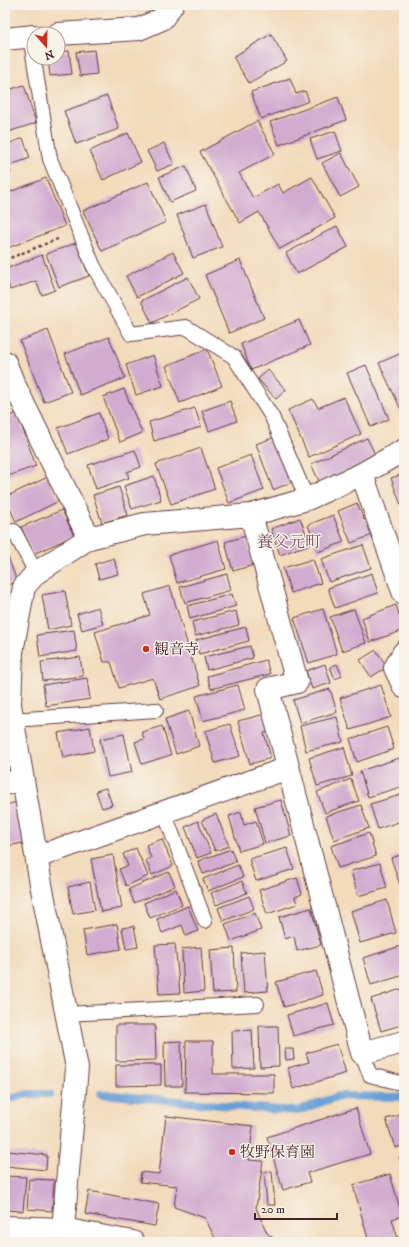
<svg xmlns="http://www.w3.org/2000/svg" width="409" height="1247" font-family="'IM FELL DW Pica','Noto Serif JP',serif">
<rect width="100%" height="100%" fill="#f7f3e8"/>
<filter id="ink" filterUnits="userSpaceOnUse"><feTurbulence type="fractalNoise" baseFrequency=".025" numOctaves="2"/><feDisplacementMap in="SourceGraphic" scale="8" xChannelSelector="R" yChannelSelector="G"/><feConvolveMatrix kernelMatrix="1 2 1 2 8 2 1 2 1" color-interpolation-filters="sRGB"/></filter>
<filter id="wash" filterUnits="userSpaceOnUse"><feTurbulence type="fractalNoise" baseFrequency=".012" numOctaves="4" result="noise"/><feDisplacementMap in="SourceGraphic" scale="16" xChannelSelector="R" yChannelSelector="G"/><feGaussianBlur stdDeviation="0.9" result="paint"/><feColorMatrix in="noise" values="0 0 0 0 0 0 0 0 0 0 0 0 0 0 0 0 0 1.4 0 .05"/><feComposite in="paint" operator="in"/></filter>
<g filter="url(#wash)">
<rect width="100%" height="100%" fill="#f2daba"/>
<g fill="none" stroke-linecap="round" stroke-linejoin="round">
<path stroke="#679ed5" stroke-width="8" d="M101,1094L253,1108L297,1111L339,1096L404,1097
M5,1100L28,1094H50"/>
</g>
<g id="blocks">
<path fill="#d2acd0" d="M271,34L287,61L249,83L233,57Z
M94,50L97,74L80,76L76,52Z
M69,51L72,74L50,76L48,58H58V52Z
M290,78L296,94L305,91L309,101L261,119L251,92Z
M24,85L36,123L5,133V91Z
M107,96L119,129L76,144L64,111Z
M338,97L346,120L279,145L270,122Z
M257,121L275,154L239,173L253,198L278,184L283,193L312,177L335,218L280,249L259,212L240,223L200,152Z
M335,131L342,151L317,159L310,139Z
M128,133L141,162L103,180L90,151Z
M23,138L30,158L8,166L11,173L5,175V145Z
M164,143L174,164L157,171L147,151Z
M341,153L359,187L340,197L322,163Z
M186,166L196,191L170,202L159,177Z
M46,178L65,226L5,249V194Z
M148,182L166,222L102,251L83,211Z
M206,204L222,247L193,258L177,215Z
M337,226L348,247L297,274L286,253Z
M76,243L89,276L59,287L46,254Z
M173,252L184,273L137,297L126,276Z
M42,255L55,290L42,295L36,281L10,290L5,275V269Z
M240,260L264,318L229,333L205,275Z
M188,277L199,299L152,323L141,301Z
M299,320L310,345L251,370L241,344Z
M48,330L71,392L44,402L20,341Z
M109,337L125,378L80,395L65,354Z
M207,349L222,386L180,403L166,366Z
M404,352V416L379,363Z
M153,355L163,386L136,395L126,365Z
M366,365L389,419L371,427L347,373Z
M268,370L286,390L276,399L258,379Z
M124,389L142,433L120,442L103,397Z
M344,397L361,434L309,457L288,410L313,399L318,408Z
M230,401L237,421L209,431L202,411Z
M195,408L201,427L154,441L149,422Z
M17,413L36,466L5,477V418Z
M99,413L108,439L68,454L58,428Z
M275,437L292,482L273,490L256,444Z
M367,438L377,458L321,485L311,464Z
M201,448L215,489L171,504L156,464Z
M135,450L141,467L127,472L129,478L96,489L88,465Z
M251,455L264,490L229,503L216,468Z
M404,474V503L401,505L391,478Z
M154,476L161,500L132,509L124,486Z
M48,477L59,501L16,522L5,497Z
M119,487L128,515L102,523L93,495Z
M357,503L364,520L372,517L378,533L351,543L338,511Z
M62,510L74,536L33,554L21,527Z
M333,515L344,542L318,552L308,525Z
M300,518L310,544L280,555L271,529Z
M246,536L254,565L233,571L225,542Z
M218,540L226,569L177,583L169,555Z
M363,545L371,568L329,582L321,559Z
M7,554L17,582L5,586V555Z
M114,558L118,574L99,579L95,564Z
M313,559L321,583L291,593L283,568Z
M372,573L378,593L335,608L328,588Z
M227,574L231,590L185,603L180,587Z
M170,586L200,686L160,699L153,678L119,688L111,662H104L95,632L150,615L144,594Z
M65,591L71,625L48,630L42,595Z
M232,594L236,606L190,619L187,606Z
M396,605L404,630L370,642L362,618Z
M98,607L103,624L82,630L77,614Z
M323,609L337,654L309,663L294,618Z
M354,609L366,643L342,651L330,617Z
M236,611L239,625L195,636L192,622Z
M246,627L249,641L199,654L196,640Z
M74,630L77,651L40,657L37,635Z
M250,646L253,658L207,670L204,657Z
M376,650L387,667L371,677L360,660Z
M80,657L83,676L43,681L41,662Z
M266,660L270,674L211,689L207,676Z
M325,664L331,683L312,689L306,671Z
M337,664L342,676L335,679L330,667Z
M87,678L90,699L46,706L43,685Z
M238,685L245,710L203,721L196,696Z
M381,685L391,717L350,730L340,698Z
M330,689L337,712L300,723L293,700Z
M189,711L199,746L176,754L165,719Z
M269,713L274,730L264,733L271,758L250,764L238,721Z
M337,717L343,742L306,751L300,726Z
M230,724L240,756L215,763L205,731Z
M162,726L171,755L142,764L135,742L144,739L142,732Z
M90,727L94,751L63,758L58,733Z
M387,727L394,749L357,762L350,739Z
M5,733L15,772L5,775Z
M124,734L132,772L108,777L100,739Z
M344,747L352,776L317,786L309,758Z
M399,758L404,774V786L368,797L360,771Z
M351,779L359,801L325,813L317,792Z
M106,788L112,805L102,808L96,791Z
M404,794V820L378,829L370,804Z
M281,800L291,836L265,843L255,807Z
M18,802L27,842L8,846L5,835V805Z
M361,805L369,828L334,840L326,816Z
M241,812L244,825L256,821L263,844L239,851L229,816Z
M216,814L229,846L215,851L202,820Z
M198,821L211,853L197,858L185,827Z
M369,833L376,856L338,868L331,846Z
M162,839L173,866L152,875L146,860L151,858L146,845Z
M136,848L148,876L126,886L119,869L128,866L123,854Z
M287,848L294,869L256,881L249,859Z
M231,849L236,862L203,874L198,861Z
M404,854V897L391,858Z
M113,855L122,908L101,912L91,859Z
M380,863L387,888L358,896L351,871Z
M238,865L243,877L208,891L203,879Z
M169,872L175,886L134,903L129,889Z
M297,878L302,894L295,897L297,904L267,914L259,890Z
M242,881L247,893L216,905L211,893Z
M90,882L95,910L73,914L68,887Z
M176,889L182,905L150,918L144,903Z
M249,896L254,909L223,921L218,908Z
M387,900L396,933L360,943L351,911Z
M188,906L198,931L186,936L182,925L162,933L157,919Z
M311,908L321,945L297,951L294,936L285,939L279,917Z
M255,913L261,930L231,941L225,924Z
M117,924L121,949L87,955L83,930Z
M134,926L138,947L126,949L122,928Z
M175,944L180,993L159,994L155,945Z
M404,945V975L371,985L363,958Z
M201,947L204,991L184,993L182,949Z
M234,948L236,992L213,993L210,950Z
M265,951L268,991L244,993L241,953Z
M316,971L323,995L284,1007L276,982Z
M401,989L404,999V1024L381,1031L371,999Z
M328,1003L334,1025L293,1036L287,1015Z
M116,1025H155L156,1060L116,1061Z
M259,1026H278L279,1066L260,1067Z
M252,1030L254,1068L233,1069L232,1031Z
M181,1041L182,1086H165L164,1042Z
M186,1041H213V1074H274V1093L185,1092Z
M337,1044L346,1073L293,1089L288,1068L309,1062L306,1053Z
M285,1049H293L294,1059L286,1060Z
M116,1065H161V1085L116,1086Z
M356,1108L370,1154L307,1173L310,1182L283,1190L267,1137Z
M404,1114V1145L395,1148L386,1119Z
M166,1116L253,1126L249,1160L263,1161L256,1208L267,1233L278,1242H217L205,1218L174,1207L177,1186L140,1182L141,1172L159,1174Z
M7,1151L47,1155L46,1170L6,1166Z
M404,1155V1174L399,1157Z
M272,1171L275,1205H267L264,1172Z
M390,1174L402,1216L392,1219L399,1242H369L353,1185Z
M6,1176L26,1177L23,1211L5,1210Z
M29,1179L54,1180L52,1211L27,1209Z
M89,1191L159,1204L155,1226L85,1214Z"/>
</g>
</g>
<g filter="url(#ink)">
<use href="#blocks" fill-opacity="0" stroke="#633b40" stroke-width="1"/>
<g fill="none" stroke-linecap="round" stroke-linejoin="round">
<g stroke="#633b40" stroke-width="16">
<path id="service" d="M30,36L50,159L93,265L131,334L186,327L234,357L272,417L307,499
M14,531L36,573
M12,720L156,710
M164,812L205,921
M66,1014L257,1004
M362,1053L370,1075L404,1084"/>
</g>
<g stroke="#633b40" stroke-width="24">
<path id="minor" d="M58,34L139,29L162,19L172,5
M5,39L34,36
M5,362L13,382L89,538
M362,474L404,594
M251,515L297,682L268,689L362,1053L404,1042
M404,652L395,668L404,687
M5,784L23,779
M37,857L288,768
M5,1227L63,1229L133,1242
M63,1229L77,1068L41,884L10,705L12,652L24,587L36,573L89,538L145,524L251,515L307,499L362,474L404,450"/>
</g>
<path stroke="#633b40" stroke-width="2.5" stroke-dasharray="3 3" stroke-linecap="butt" d="M5,260L60,238"/>
<use href="#service" stroke="#fff" stroke-width="14"/>
<use href="#minor" stroke="#fff" stroke-width="22"/>
</g>
</g>
<g fill="#c8321e" stroke="#f7f3e8" stroke-width="1.5">
<circle cx="146" cy="649" r="4"/>
<circle cx="232" cy="1152" r="4"/>
</g>
<g text-anchor="middle" dominant-baseline="central" stroke-width="3" stroke-linejoin="round" paint-order="stroke">
<g font-size="15" fill="#4a1f2b" stroke="#f7f3e8" text-anchor="start">
<text x="154" y="649">観音寺</text>
<text x="240" y="1152">牧野保育園</text>
</g>
<g font-size="16" fill="#7a5065" stroke="#f7f3e8">
<text x="289" y="542">養父元町</text>
</g>
</g>
<rect width="409" height="1247" fill="none" stroke="#f7f3e8" stroke-width="20"/>
<g transform="translate(46 46) rotate(160)"><circle r="19" fill="#f7f3e8" stroke="#b29e9c"/>
<path d="M0-3L7 15L0 10L-7 15Z" fill="#c8321e"/>
<text y="-6" font-size="11" font-weight="bold" text-anchor="middle" fill="#4a1f2b">N</text>
</g>
<path d="M255 1213v6h82v-6" fill="none" stroke="#4a1f2b" stroke-width="2"/>
<text x="261" y="1213" font-size="12" fill="#4a1f2b" stroke="#f7f3e8" stroke-width="3" paint-order="stroke">20 m</text>
</svg>
